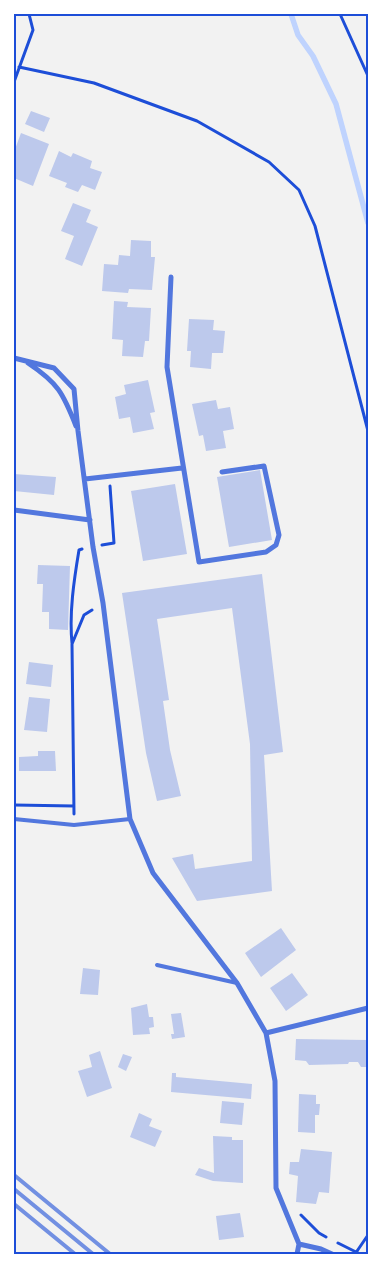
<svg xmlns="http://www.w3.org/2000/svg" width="382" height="1268" font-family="'Alegreya Sans',sans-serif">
<rect width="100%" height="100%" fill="#f2f2f2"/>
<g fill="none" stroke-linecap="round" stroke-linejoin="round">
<path stroke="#bfd3fe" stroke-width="5.5" d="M291,14L298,35L313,56L336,104L368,223"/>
</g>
<path fill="#bdc9ec" d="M31,111L50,118L44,132L25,124Z
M21,133L49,144L33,186L14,178V152Z
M59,151L71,157L73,153L92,161L90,168L102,172L95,190L82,185L78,192L65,187L67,183L49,176Z
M73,203L91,210L86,222L98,227L82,266L65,259L74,236L61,231Z
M131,240L151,241V257H155L152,290L129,289L128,293L102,291L104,264L118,265L119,255L130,256Z
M114,301L128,302L127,307L151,308L149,341H145L143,357L122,356L123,340L112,339Z
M189,319L214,320L213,330L225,331L223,353H212L211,369L190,367L191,351H187Z
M148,380L155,412L150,413L154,429L133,433L130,417L119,419L115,397L126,394L124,385Z
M216,400L218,409L230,407L234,429L223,431L226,448L206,451L203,435L199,436L192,404Z
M260,470L272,540L229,547L217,477Z
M14,474L56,477L54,495L14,491Z
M175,484L187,554L143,561L131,491Z
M38,565L70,566L68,630L49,629V612H42L43,584H37Z
M262,574L283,752L264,755L272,891L197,901L172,858L193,854L195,869L252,861L250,744L232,608L157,619L169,700L163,701L170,750L181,796L157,801L146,753L122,593Z
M29,662L53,665L51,687L26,684Z
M29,697L50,699L47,732L24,730Z
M38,751H55L56,771H19V757L38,756Z
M281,928L296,950L261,977L245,953Z
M83,968L100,970L98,995L80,994Z
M292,973L308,995L286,1011L270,988Z
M147,1004L149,1017H153L154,1027L149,1028L150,1034L133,1035L131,1008Z
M181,1013L185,1037L172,1039L171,1034H174L171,1014Z
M296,1039L367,1040L368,1067H361L358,1062H349L348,1064L309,1065L306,1061L295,1060Z
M100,1051L112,1088L87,1097L78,1071L92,1067L89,1055Z
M123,1054L132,1057L126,1071L118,1067Z
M172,1073H176V1077L252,1084L251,1099L171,1092Z
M299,1094L316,1095V1104H320L319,1115H315V1133L298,1132Z
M222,1101L244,1103L242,1125L220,1123Z
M139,1113L152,1119L149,1126L162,1131L155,1147L130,1137Z
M213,1136L232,1137V1140H243V1183L213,1181L195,1175L199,1168L214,1173Z
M301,1149L332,1152L329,1193L319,1192L316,1204L296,1202L298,1176L289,1174L290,1162H299Z
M240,1213L244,1237L219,1240L216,1216Z"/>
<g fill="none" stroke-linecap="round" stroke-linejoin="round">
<path stroke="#1d4ed8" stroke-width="3" d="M340,14L368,76
M19,67L94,83L197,121L269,162L299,190L315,226L368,431
M14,82L33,30L29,14
M102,545L114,543L110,486
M72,643C69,613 74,580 79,550L82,549
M14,805L74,806
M74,814L72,644L84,615L92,610
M301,1215L319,1233L326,1237
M338,1243L360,1254
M355,1254L368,1235"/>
<path stroke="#5277de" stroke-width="4" d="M14,819L74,825L130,819
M157,965L237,983"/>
<path stroke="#5277de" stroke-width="5" d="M171,277L167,367L199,562L266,552L276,545L279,535L264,466L222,472
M14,358L54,368L74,389L78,431L93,547L103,603L130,819L153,873L237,983L266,1033L275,1081L276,1188L299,1244L297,1254
M28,363C58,383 63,393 76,426
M85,479L182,468
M14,510L90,520
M266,1033L368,1008
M299,1244L321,1249L332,1254"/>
<path stroke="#7290e2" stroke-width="4" d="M14,1175L110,1254
M14,1189L93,1254
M14,1204L75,1254"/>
</g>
<rect width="382" height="1268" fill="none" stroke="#ffffff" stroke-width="30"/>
<rect x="15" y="15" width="352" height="1238" fill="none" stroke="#1d4ed8" stroke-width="2"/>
</svg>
